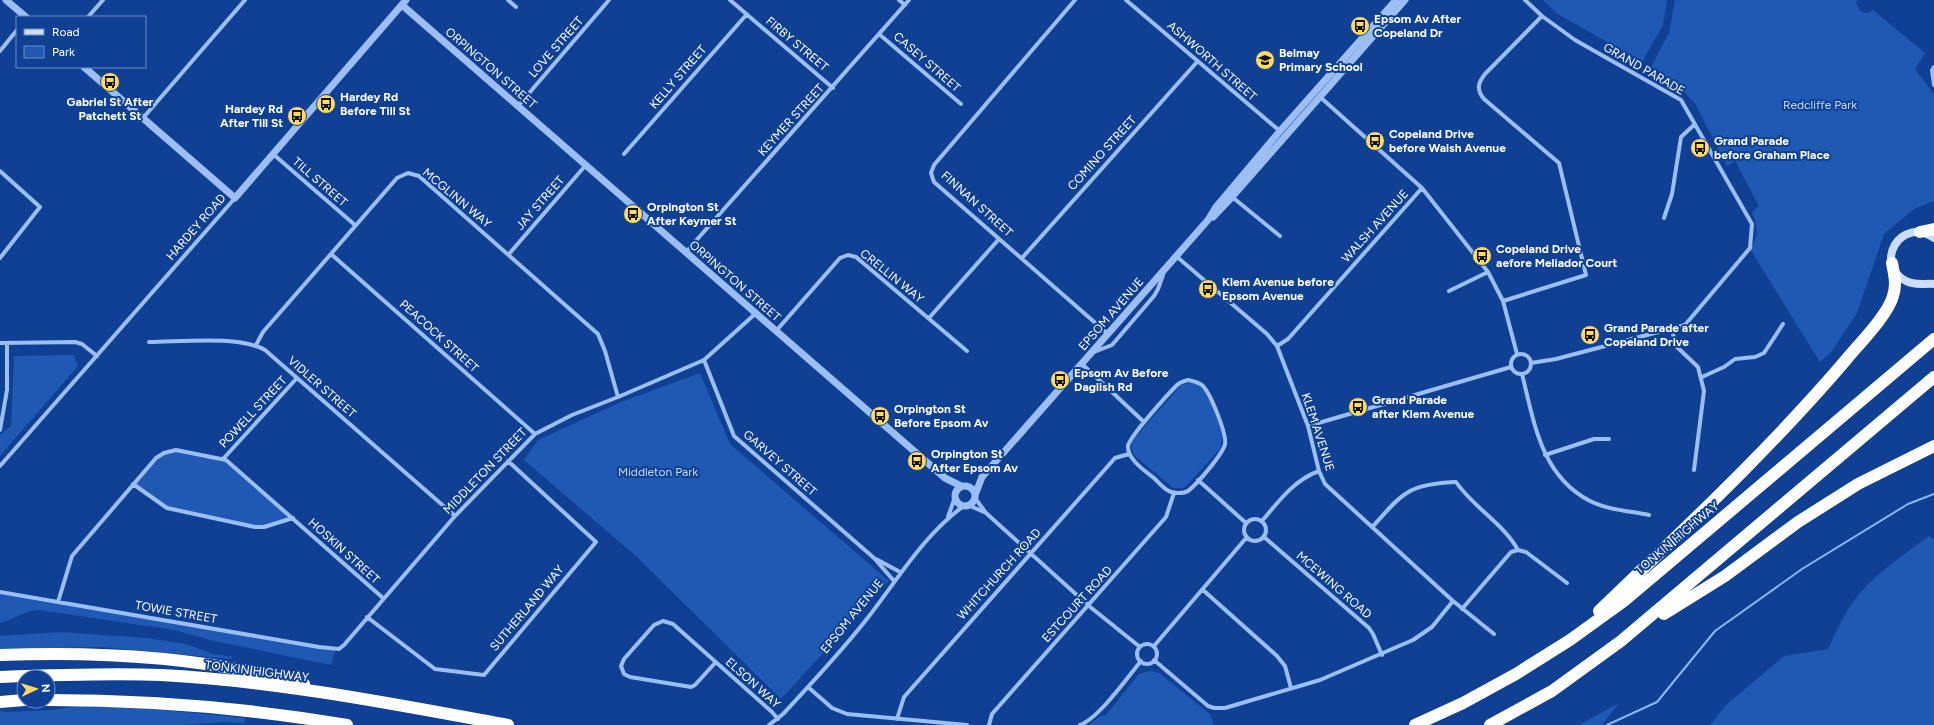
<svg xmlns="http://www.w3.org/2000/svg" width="1934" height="725" font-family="Figtree,sans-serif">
<rect width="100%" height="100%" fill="#0f4093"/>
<path fill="#2059b3" d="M1543,0H1667L1663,25L1642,62L1556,13Z
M1675,0H1857L1856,3L1861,12L1868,13L1873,10L1925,53L1915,69L1934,94V201L1914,209L1884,234L1857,313L1832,351L1820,362L1750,249C1760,235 1757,226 1752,212L1759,206L1735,161L1727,166L1696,105L1677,84L1651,67L1669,33Z
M74,355L78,366L0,456V435L11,426L14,356Z
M700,373L730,444L889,581L781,699L637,557L524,460L538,440L621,402Z
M1192,382C1211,388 1216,417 1223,435L1220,449L1187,485L1184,488H1173L1134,455L1131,446L1133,440L1181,385Z
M170,451L223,459L293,518L264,527L167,508L133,484L156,458Z
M1929,536L1934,539V725H1710L1725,706L1784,656L1828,649C1837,630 1846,609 1860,593C1879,571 1906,553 1929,536Z
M0,592L335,650L331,665L214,641L174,630L39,610C25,610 14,620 0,623Z
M59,632L147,638L186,644L213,654L233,657L231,659L100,647L51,648L0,651V636Z
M1150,671L1159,673L1210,714L1214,725H1089L1100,716L1106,715L1139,674Z
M1619,703L1602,725H1579Z
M78,706L133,707L245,718L244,723L224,722L183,725H0V710L5,712L53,710Z"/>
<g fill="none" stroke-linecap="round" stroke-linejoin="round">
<path stroke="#8cb7f8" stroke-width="2" d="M1607,725L1657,702L1715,631L1802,569L1908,504L1934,494"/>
<path stroke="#9bbef4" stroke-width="4" d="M508,0L516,7
M730,0L833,88
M899,0L905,5
M1075,0L934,165L931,173L934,182L1108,334
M1126,0L1281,132
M1525,0L1542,16L1575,40L1681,100L1752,224L1750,248L1685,325L1556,359L1531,363
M88,17L103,0
M879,34L961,104
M0,51L17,30
M1934,67L1932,70L1934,85
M1319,96L1422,188L1488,272L1503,301L1517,354
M518,106L609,0
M143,118L245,0
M273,154L355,225
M624,154L747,14
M0,171L40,207L0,258
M1231,196L1280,236
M1664,218L1672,194L1681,137L1695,124
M686,252L909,0
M331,254L535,434
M509,254L585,166
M1176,256L1267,334L1277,346L1308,426L1319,471L1325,484L1453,601L1494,634
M1022,258L1197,62
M1449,291L1488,272
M1503,301L1586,275L1559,163L1484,99C1476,89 1478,83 1485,74L1542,16
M929,318L999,239
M1671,328L1677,347L1698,367L1704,391L1694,470
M776,331L840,258L848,255L856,257L967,351
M149,342C180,342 239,335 265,350L455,516
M0,343L75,342L82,344L97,356
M256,345L263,332L397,178L408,173L419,176L598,334L605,351L618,397
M1277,346L1288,339L1422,188
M1094,352L1112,345L1154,296L1158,289L1163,275
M1511 364a10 10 0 1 1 20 0a10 10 0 1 1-20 0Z
M704,360L734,436L874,558L894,581
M1082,364L1144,422
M1522,374C1534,422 1541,476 1590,501C1608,510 1630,511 1649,515
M1702,377L1724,367L1735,359L1755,357L1764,353L1783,324
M1188,380C1194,381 1198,382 1202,385C1210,392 1227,434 1225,444C1223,454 1197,484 1188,491C1185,493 1182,493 1179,493C1168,494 1161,485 1154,478C1145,471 1127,459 1128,446C1129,437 1169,393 1177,385C1180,382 1184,381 1188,380Z
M1308,426L1511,367
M0,430L7,390V343
M1545,455L1594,439H1609
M223,459L297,378
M0,466L235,198
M1198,480L1246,523
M133,484L167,508L255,527H264L293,518
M975,498L986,513L1089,606L1140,647
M968,505L984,512
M948,517L955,497
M1244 530a11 11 0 1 1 22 0a11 11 0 1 1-22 0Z
M1262,521C1279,501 1294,480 1319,471
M1372,527C1384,515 1395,499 1410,491C1423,484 1441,483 1456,482C1473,507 1504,524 1518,550
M1264,537L1369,628L1373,634L1382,655
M876,559L900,572
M1203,590L1277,656L1285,666L1291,688
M0,592L319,647L339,649L344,645L455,516L535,434L572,415L618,397L704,360L755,314
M58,602L72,556L156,458L164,453L176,450L226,460L383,598
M1462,609L1511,552L1518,550L1526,552L1567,583
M367,617L435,669L484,675L596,542L508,461
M1137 654a10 10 0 1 1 20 0a10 10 0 1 1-20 0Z
M1154,646L1247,537
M1154,660L1208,706L1214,708H1225L1320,680L1413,640L1432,627L1453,601
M715,663L695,685L691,687L630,677L624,674L621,666L624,659L654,625L663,621L673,624L772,712L778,719
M808,687L832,708L847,714L967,725
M897,719L904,697L1115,458L1129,454
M769,725L783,714C811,684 840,653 866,620C897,581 923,535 965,505
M989,725L992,714L1166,517L1174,493
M1080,725C1099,718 1127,678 1141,661"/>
<path stroke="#9bbef4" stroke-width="7" d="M6,0L26,17
M402,5L945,478L961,486
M84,67L235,198L406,0
M1213,217L1232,197L1405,0
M955 496a10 10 0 1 1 20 0a10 10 0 1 1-20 0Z
M975,495L982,477L1208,220L1216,207L1280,131L1396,0"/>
<path stroke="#cbddfd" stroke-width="8" d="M1934,238C1900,215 1873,265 1906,281C1915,286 1925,283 1934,284"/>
<path stroke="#fff" stroke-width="12" d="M1920,232L1934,229
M1599,611C1683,530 1769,450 1845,361C1858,345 1888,315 1893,296C1897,284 1894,274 1892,263
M1664,614L1725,576L1798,522L1858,484L1934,446
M0,655C100,651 206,657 304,684
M0,677C53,675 107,673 161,675C277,681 394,704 508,725
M48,700C149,700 248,708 347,725
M0,702L24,700
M1415,725L1463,703L1516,674L1570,640L1624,601L1934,339
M1490,725L1552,691L1621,641L1934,377"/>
</g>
<defs>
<g id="bus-disc" transform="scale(1)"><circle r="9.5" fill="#ffda5e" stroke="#0f4093"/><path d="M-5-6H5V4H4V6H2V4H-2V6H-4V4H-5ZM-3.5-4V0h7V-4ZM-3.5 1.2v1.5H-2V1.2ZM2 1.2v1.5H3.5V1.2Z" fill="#111"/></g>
<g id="school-disc" transform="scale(1)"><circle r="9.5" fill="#ffda5e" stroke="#0f4093"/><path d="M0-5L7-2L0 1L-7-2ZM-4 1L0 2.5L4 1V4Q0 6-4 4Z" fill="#111"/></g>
</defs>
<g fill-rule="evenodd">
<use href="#bus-disc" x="1360" y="26"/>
<use href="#school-disc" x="1265" y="60"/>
<use href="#bus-disc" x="110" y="82"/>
<use href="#bus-disc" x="326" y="104"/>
<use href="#bus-disc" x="297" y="116"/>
<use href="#bus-disc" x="1375" y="141"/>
<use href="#bus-disc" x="1700" y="148"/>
<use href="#bus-disc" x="633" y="214"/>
<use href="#bus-disc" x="1482" y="256"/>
<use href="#bus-disc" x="1208" y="289"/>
<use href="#bus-disc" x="1590" y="335"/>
<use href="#bus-disc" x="1060" y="380"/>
<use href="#bus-disc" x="1358" y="407"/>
<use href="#bus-disc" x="880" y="416"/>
<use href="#bus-disc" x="917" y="461"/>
</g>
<g text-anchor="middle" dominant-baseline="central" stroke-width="4" stroke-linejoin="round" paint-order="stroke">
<g font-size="12" font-weight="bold" fill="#fff" stroke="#0f4093" text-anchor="start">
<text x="1374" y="19">Epsom Av After<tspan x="1374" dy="14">Copeland Dr</tspan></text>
<text x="1279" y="53">Belmay<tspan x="1279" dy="14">Primary School</tspan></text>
<text x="340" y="97">Hardey Rd<tspan x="340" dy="14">Before Till St</tspan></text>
<text x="110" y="102" text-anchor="middle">Gabriel St After<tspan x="110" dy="14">Patchett St</tspan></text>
<text x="283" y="109" text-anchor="end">Hardey Rd<tspan x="283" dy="14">After Till St</tspan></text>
<text x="1389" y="134">Copeland Drive<tspan x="1389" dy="14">before Walsh Avenue</tspan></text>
<text x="1714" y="141">Grand Parade<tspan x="1714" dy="14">before Graham Place</tspan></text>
<text x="647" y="207">Orpington St<tspan x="647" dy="14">After Keymer St</tspan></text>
<text x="1496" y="249">Copeland Drive<tspan x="1496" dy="14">aefore Meliador Court</tspan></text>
<text x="1222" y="282">Klem Avenue before<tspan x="1222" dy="14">Epsom Avenue</tspan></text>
<text x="1604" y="328">Grand Parade after<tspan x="1604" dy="14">Copeland Drive</tspan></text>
<text x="1074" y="373">Epsom Av Before<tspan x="1074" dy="14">Daglish Rd</tspan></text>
<text x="1372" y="400">Grand Parade<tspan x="1372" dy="14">after Klem Avenue</tspan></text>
<text x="894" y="409">Orpington St<tspan x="894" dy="14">Before Epsom Av</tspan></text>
<text x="931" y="454">Orpington St<tspan x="931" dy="14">After Epsom Av</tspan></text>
</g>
<g font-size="12" fill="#fff" stroke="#0f4093">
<text transform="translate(797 44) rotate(40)">FIRBY STREET</text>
<text transform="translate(556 47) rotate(-49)">LOVE STREET</text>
<text transform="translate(1212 61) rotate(41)">ASHWORTH STREET</text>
<text transform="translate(927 62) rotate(41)">CASEY STREET</text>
<text transform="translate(491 68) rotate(41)">ORPINGTON STREET</text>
<text transform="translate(1644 69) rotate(30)">GRAND PARADE</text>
<text transform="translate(678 77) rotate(-49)">KELLY STREET</text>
<text transform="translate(791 120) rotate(-48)">KEYMER STREET</text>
<text transform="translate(1102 153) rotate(-48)">COMINO STREET</text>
<text transform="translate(320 182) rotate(41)">TILL STREET</text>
<text transform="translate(457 198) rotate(40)">MCGLINN WAY</text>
<text transform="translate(540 203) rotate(-49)">JAY STREET</text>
<text transform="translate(977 204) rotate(42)">FINNAN STREET</text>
<text transform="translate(1375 226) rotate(-48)">WALSH AVENUE</text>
<text transform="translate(196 227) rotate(-49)">HARDEY ROAD</text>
<text transform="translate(892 276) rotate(39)">CRELLIN WAY</text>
<text transform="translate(735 281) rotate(41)">ORPINGTON STREET</text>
<text transform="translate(1111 314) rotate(-49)">EPSOM AVENUE</text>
<text transform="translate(439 336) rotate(42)">PEACOCK STREET</text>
<text transform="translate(322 387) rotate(41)">VIDLER STREET</text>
<text transform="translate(253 412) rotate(-47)">POWELL STREET</text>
<text transform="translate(1318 432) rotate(72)">KLEM AVENUE</text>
<text transform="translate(780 463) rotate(41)">GARVEY STREET</text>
<text transform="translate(485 471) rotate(-46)">MIDDLETON STREET</text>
<text transform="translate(1677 538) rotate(-40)">TONKIN HIGHWAY</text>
<text transform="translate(344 551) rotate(42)">HOSKIN STREET</text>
<text transform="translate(999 574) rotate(-48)">WHITCHURCH ROAD</text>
<text transform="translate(1334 585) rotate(41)">MCEWING ROAD</text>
<text transform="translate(1077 604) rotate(-48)">ESTCOURT ROAD</text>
<text transform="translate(527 608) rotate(-50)">SUTHERLAND WAY</text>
<text transform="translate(176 612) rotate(10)">TOWIE STREET</text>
<text transform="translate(852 616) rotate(-51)">EPSOM AVENUE</text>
<text transform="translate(257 671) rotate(7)">TONKIN HIGHWAY</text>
<text transform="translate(753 683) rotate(42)">ELSON WAY</text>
</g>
<g font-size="12" fill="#c3dafe" stroke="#0f4093">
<text x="1820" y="105">Redcliffe Park</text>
<text x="658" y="472">Middleton Park</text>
</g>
</g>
<rect x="16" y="16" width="130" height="52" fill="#0f4093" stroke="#6f8cbe"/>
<rect x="24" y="29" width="20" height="6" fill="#cbddfd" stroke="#6f8cbe"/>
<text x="52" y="36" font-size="12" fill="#ffffff">Road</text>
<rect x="24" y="46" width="20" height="12" fill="#2059b3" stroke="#6f8cbe"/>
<text x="52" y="56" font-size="12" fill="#ffffff">Park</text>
<g transform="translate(36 689) rotate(86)"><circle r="19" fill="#0f4093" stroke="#6f8cbe"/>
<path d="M0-3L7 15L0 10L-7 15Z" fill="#ffda5e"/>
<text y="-6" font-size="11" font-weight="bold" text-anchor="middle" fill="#ffffff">N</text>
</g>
</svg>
